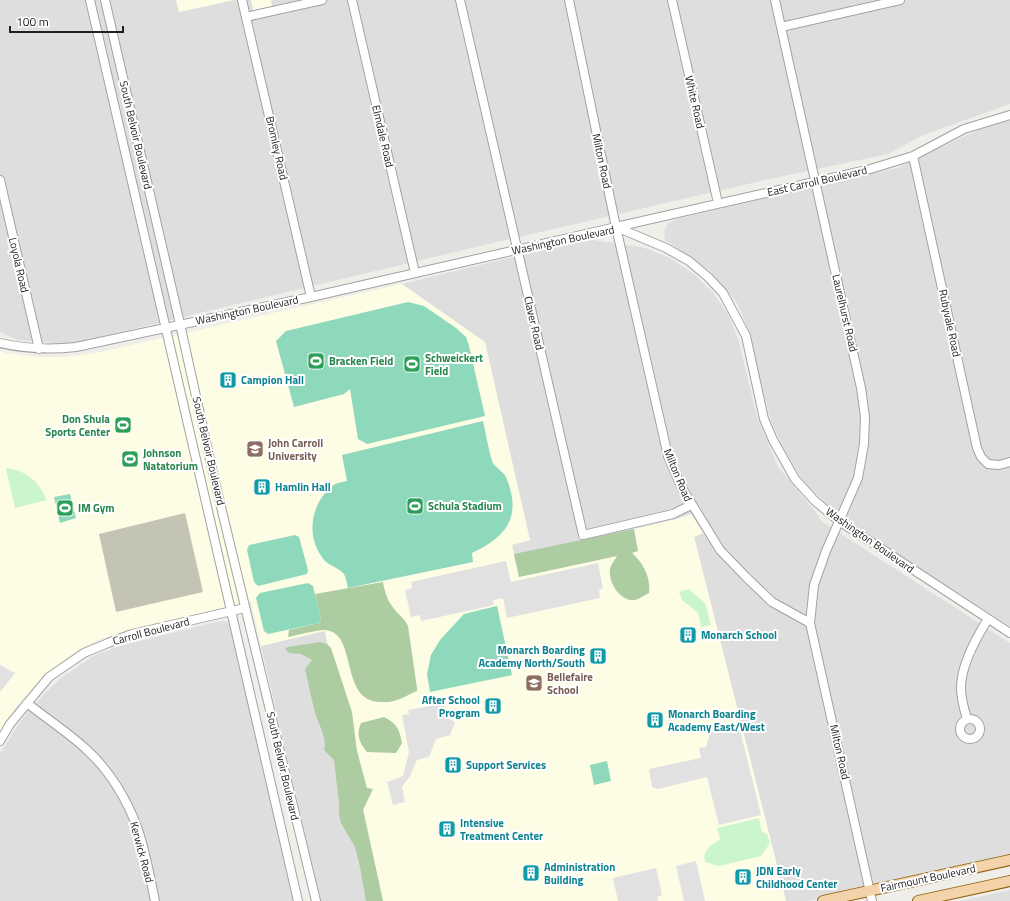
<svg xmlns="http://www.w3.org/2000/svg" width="1010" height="901" font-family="'Titillium Web',sans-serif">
<rect width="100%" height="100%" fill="#f0eee9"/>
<path fill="#dfdede" d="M0,0H176L179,12L234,0H251L254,10L272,6L271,0H1010V104L921,136L888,154L765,180L501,241L70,344L17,340L0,332Z
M1010,119V626L853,526L827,504L805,484L785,451L771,421L759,376L751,336L737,303L709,270L665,240L664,231L668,223L677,219L798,190L897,168L993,123Z
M587,239L645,248L670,258L694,274L713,293L728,314L738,339L757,417L778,467L816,512L821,521L1010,643V857L808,901H786L694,537L703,533L691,514L519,577L512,545L530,540L402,284Z
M220,621L229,622L293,901H0V754L20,722L43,695L62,677L95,655L123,645Z
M325,630L327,644L383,901H321L261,646Z
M1010,890V901H960Z"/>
<path fill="#fdfce5" d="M176,0H234L179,12Z
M251,0H271L272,6L253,10Z
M402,284L485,342L530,540L512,545L519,577L638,551L634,529L677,519L691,514L703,533L694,537L786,901H383L325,631L261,646L251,601L158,623L100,639L81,648L63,661L36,685L16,707L0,731V351L6,353L39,357H65L96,353Z"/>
<path fill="#c4c4b5" d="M185,513L203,592L116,612L99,534Z"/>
<path fill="#aecca1" d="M634,529L638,551L632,553C643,563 651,577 649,593C645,595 639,599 635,600C620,602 608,582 610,569C611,564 615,560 617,556L519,577L514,554Z
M383,582C384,589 387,600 392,606C397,614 404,617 408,626L417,688V691C409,694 402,699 394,701C391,702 386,702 382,702C338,703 359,632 325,630C316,630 298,635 288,637L289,630L319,623L321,619L315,594Z
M320,642L327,644L331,648L352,712L357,751L367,788L373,789L363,810L383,901H366L360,867L355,847L341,823L339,814V803L334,760L324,750C328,738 317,722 314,709C311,696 308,682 305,669L312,660L301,654L289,653L285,649L288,647Z
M384,717C397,724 399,728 402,743L396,753L367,752C359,742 356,735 361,723Z"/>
<path fill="#cbf5ce" d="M7,468C29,472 38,481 47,500L15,508L6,469Z
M689,589L705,603L711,625L701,627L698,613L682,600L679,592Z
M759,818L762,832L767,834L770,843L761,856L719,866L705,862C702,850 711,846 720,839L717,828Z"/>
<path fill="#8ed8bb" d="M408,302L424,306L456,328L466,337L469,346L485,416L367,444L358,439L350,389L344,394L294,407L276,341L286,331Z
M483,421C486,434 488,448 492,461C494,467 503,471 506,477C522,516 508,536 472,553L473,562L348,588C347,584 346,579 345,576C342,569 330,566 325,561C305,538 310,505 332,486C336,483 342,482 347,481L342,455Z
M70,494L76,518L60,523L54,497Z
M295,535L299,537L308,570L307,574L258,586L254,582L247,550L249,545Z
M308,583L313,586L321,619L319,623L268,634L264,631L256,598L260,593Z
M497,606L512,675L430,692L427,674L431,655L440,640L464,614Z
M607,761L611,781L594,785L590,765Z"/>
<path fill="#e1e1e1" d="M506,561L511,582L598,563L603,588L599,590L600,598L507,618L503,598L493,600L494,605L421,621L420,615L411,617L405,590L412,588L411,582Z
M0,665L15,673L0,692Z
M447,703L440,714L455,722L450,735L436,739L429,757L417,760L410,776L402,787L405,802L393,805L387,782L403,776L409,752L402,715L409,714L408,710Z
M739,726L761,815L719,825L707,777L658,789L652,787L649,769L701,758L699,748L706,747L710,733Z
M696,861L705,901H684L676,866Z
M656,868L662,895L657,897L658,901H618L613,878Z"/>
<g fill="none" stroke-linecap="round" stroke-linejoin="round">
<g stroke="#a2a2a2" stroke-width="10">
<path id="minor" d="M90,0L298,901
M105,0L180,324L215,482L316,901
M242,0L311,297
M352,0L415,273
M460,0L583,535L673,514L691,505
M569,0L616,227L668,456L682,488L720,550L746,577L772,602L810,623L872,901
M672,0L718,203
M775,0L861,388L865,417L864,444L858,478L826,551L814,585L810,623
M246,17L322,0
M781,27L900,0
M913,156L977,448L981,457L988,464L999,465L1010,462
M0,180L39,349
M616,227L867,170L913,156L964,129L1010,115
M0,343C26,349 49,350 76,347L311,297L616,227L666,248L689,261L708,277L723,293L746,336L764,419L773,440L795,479L815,501L839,521L1010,633
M27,703C47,719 69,733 87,750C110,771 128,801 138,830C146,853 150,877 155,901
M960 729a10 10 0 1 1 20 0a10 10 0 1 1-20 0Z
M967,719C964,709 961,698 961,688C961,665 976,638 988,619
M0,741L10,724L49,677L84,653L108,643L132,634L245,608"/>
</g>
<g stroke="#90640e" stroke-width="12">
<path id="major" d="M823,901L1010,860
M918,901L1010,881"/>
</g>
<use href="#minor" stroke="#fff" stroke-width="8"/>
<use href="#major" stroke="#f4d3aa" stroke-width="10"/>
</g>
<defs>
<g id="stadium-square" transform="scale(0.9)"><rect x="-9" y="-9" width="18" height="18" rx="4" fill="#2e9e5b" stroke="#fff"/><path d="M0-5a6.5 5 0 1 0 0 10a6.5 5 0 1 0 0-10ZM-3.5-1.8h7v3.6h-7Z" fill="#fff"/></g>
<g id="building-square" transform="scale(0.9)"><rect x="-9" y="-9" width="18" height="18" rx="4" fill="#0f9aa8" stroke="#fff"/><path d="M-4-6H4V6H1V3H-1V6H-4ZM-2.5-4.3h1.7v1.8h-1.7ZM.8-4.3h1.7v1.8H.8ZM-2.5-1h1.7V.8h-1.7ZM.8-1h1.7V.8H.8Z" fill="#fff"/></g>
<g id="university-square" transform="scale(0.9)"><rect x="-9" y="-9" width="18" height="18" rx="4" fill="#8d6e63" stroke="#fff"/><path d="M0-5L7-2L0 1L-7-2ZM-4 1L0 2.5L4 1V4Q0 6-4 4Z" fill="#fff"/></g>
<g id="school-square" transform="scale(0.9)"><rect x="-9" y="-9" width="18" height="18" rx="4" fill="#8d6e63" stroke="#fff"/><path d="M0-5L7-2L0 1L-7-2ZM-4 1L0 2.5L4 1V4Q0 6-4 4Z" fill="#fff"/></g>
</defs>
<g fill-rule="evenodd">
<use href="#stadium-square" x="316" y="361"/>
<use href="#stadium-square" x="412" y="364"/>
<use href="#building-square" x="228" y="380"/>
<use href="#stadium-square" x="123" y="425"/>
<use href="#university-square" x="255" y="449"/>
<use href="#stadium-square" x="130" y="459"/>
<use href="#building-square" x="262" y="487"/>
<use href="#stadium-square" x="415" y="506"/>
<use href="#stadium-square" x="65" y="508"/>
<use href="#building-square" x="688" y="635"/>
<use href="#building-square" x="598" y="656"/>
<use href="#school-square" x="534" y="683"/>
<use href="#building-square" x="493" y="706"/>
<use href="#building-square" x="655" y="720"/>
<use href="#building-square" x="453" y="765"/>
<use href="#building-square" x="447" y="829"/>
<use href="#building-square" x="531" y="873"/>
<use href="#building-square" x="743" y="877"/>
</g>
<g text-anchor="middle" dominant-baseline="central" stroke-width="4" stroke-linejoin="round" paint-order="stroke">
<g font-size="11" fill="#212121" stroke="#fff">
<text transform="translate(695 102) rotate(77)">White Road</text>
<text transform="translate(136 135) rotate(77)">South Belvoir Boulevard</text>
<text transform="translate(383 136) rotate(77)">Elmdale Road</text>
<text transform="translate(277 148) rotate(77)">Bromley Road</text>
<text transform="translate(602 161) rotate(78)">Milton Road</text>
<text transform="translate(817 181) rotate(-13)">East Carroll Boulevard</text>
<text transform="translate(563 240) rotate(-12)">Washington Boulevard</text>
<text transform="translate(19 265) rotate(77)">Loyola Road</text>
<text transform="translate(247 310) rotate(-12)">Washington Boulevard</text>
<text transform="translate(845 313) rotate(77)">Laurelhurst Road</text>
<text transform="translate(534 323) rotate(77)">Claver Road</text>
<text transform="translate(950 323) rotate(78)">Rubyvale Road</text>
<text transform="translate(209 451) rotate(77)">South Belvoir Boulevard</text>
<text transform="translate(678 475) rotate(67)">Milton Road</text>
<text transform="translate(870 540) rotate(35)">Washington Boulevard</text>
<text transform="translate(151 631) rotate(-15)">Carroll Boulevard</text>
<text transform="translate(840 752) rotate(77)">Milton Road</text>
<text transform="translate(283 766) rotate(77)">South Belvoir Boulevard</text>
<text transform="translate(142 852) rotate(75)">Kerwick Road</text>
<text transform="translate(928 878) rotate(-12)">Fairmount Boulevard</text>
</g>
<g font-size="11" font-weight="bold" fill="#27864d" stroke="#fff" text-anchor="start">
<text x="425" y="358">Schweickert<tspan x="425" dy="13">Field</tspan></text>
<text x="329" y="361">Bracken Field</text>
<text x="110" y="419" text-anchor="end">Don Shula<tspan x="110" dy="13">Sports Center</tspan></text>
<text x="143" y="453">Johnson<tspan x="143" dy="13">Natatorium</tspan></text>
<text x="428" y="506">Schula Stadium</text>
<text x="78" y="508">IM Gym</text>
</g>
<g font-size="11" font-weight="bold" fill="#0d838f" stroke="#fff" text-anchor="start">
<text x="241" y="380">Campion Hall</text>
<text x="275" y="487">Hamlin Hall</text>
<text x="701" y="635">Monarch School</text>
<text x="585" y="650" text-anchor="end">Monarch Boarding<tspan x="585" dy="13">Academy North/South</tspan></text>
<text x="480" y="700" text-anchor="end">After School<tspan x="480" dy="13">Program</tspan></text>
<text x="668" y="714">Monarch Boarding<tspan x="668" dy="13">Academy East/West</tspan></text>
<text x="466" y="765">Support Services</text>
<text x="460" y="823">Intensive<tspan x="460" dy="13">Treatment Center</tspan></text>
<text x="544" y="867">Administration<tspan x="544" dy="13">Building</tspan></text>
<text x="756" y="871">JDN Early<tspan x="756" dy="13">Childhood Center</tspan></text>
</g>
<g font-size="11" font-weight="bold" fill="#785e54" stroke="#fff" text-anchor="start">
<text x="268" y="443">John Carroll<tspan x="268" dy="13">University</tspan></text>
<text x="547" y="677">Bellefaire<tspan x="547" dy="13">School</tspan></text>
</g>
</g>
<path d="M10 26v6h113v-6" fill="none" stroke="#212121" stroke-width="2"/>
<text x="16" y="26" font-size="12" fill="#212121" stroke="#ffffff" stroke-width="3" paint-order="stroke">100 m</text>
</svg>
